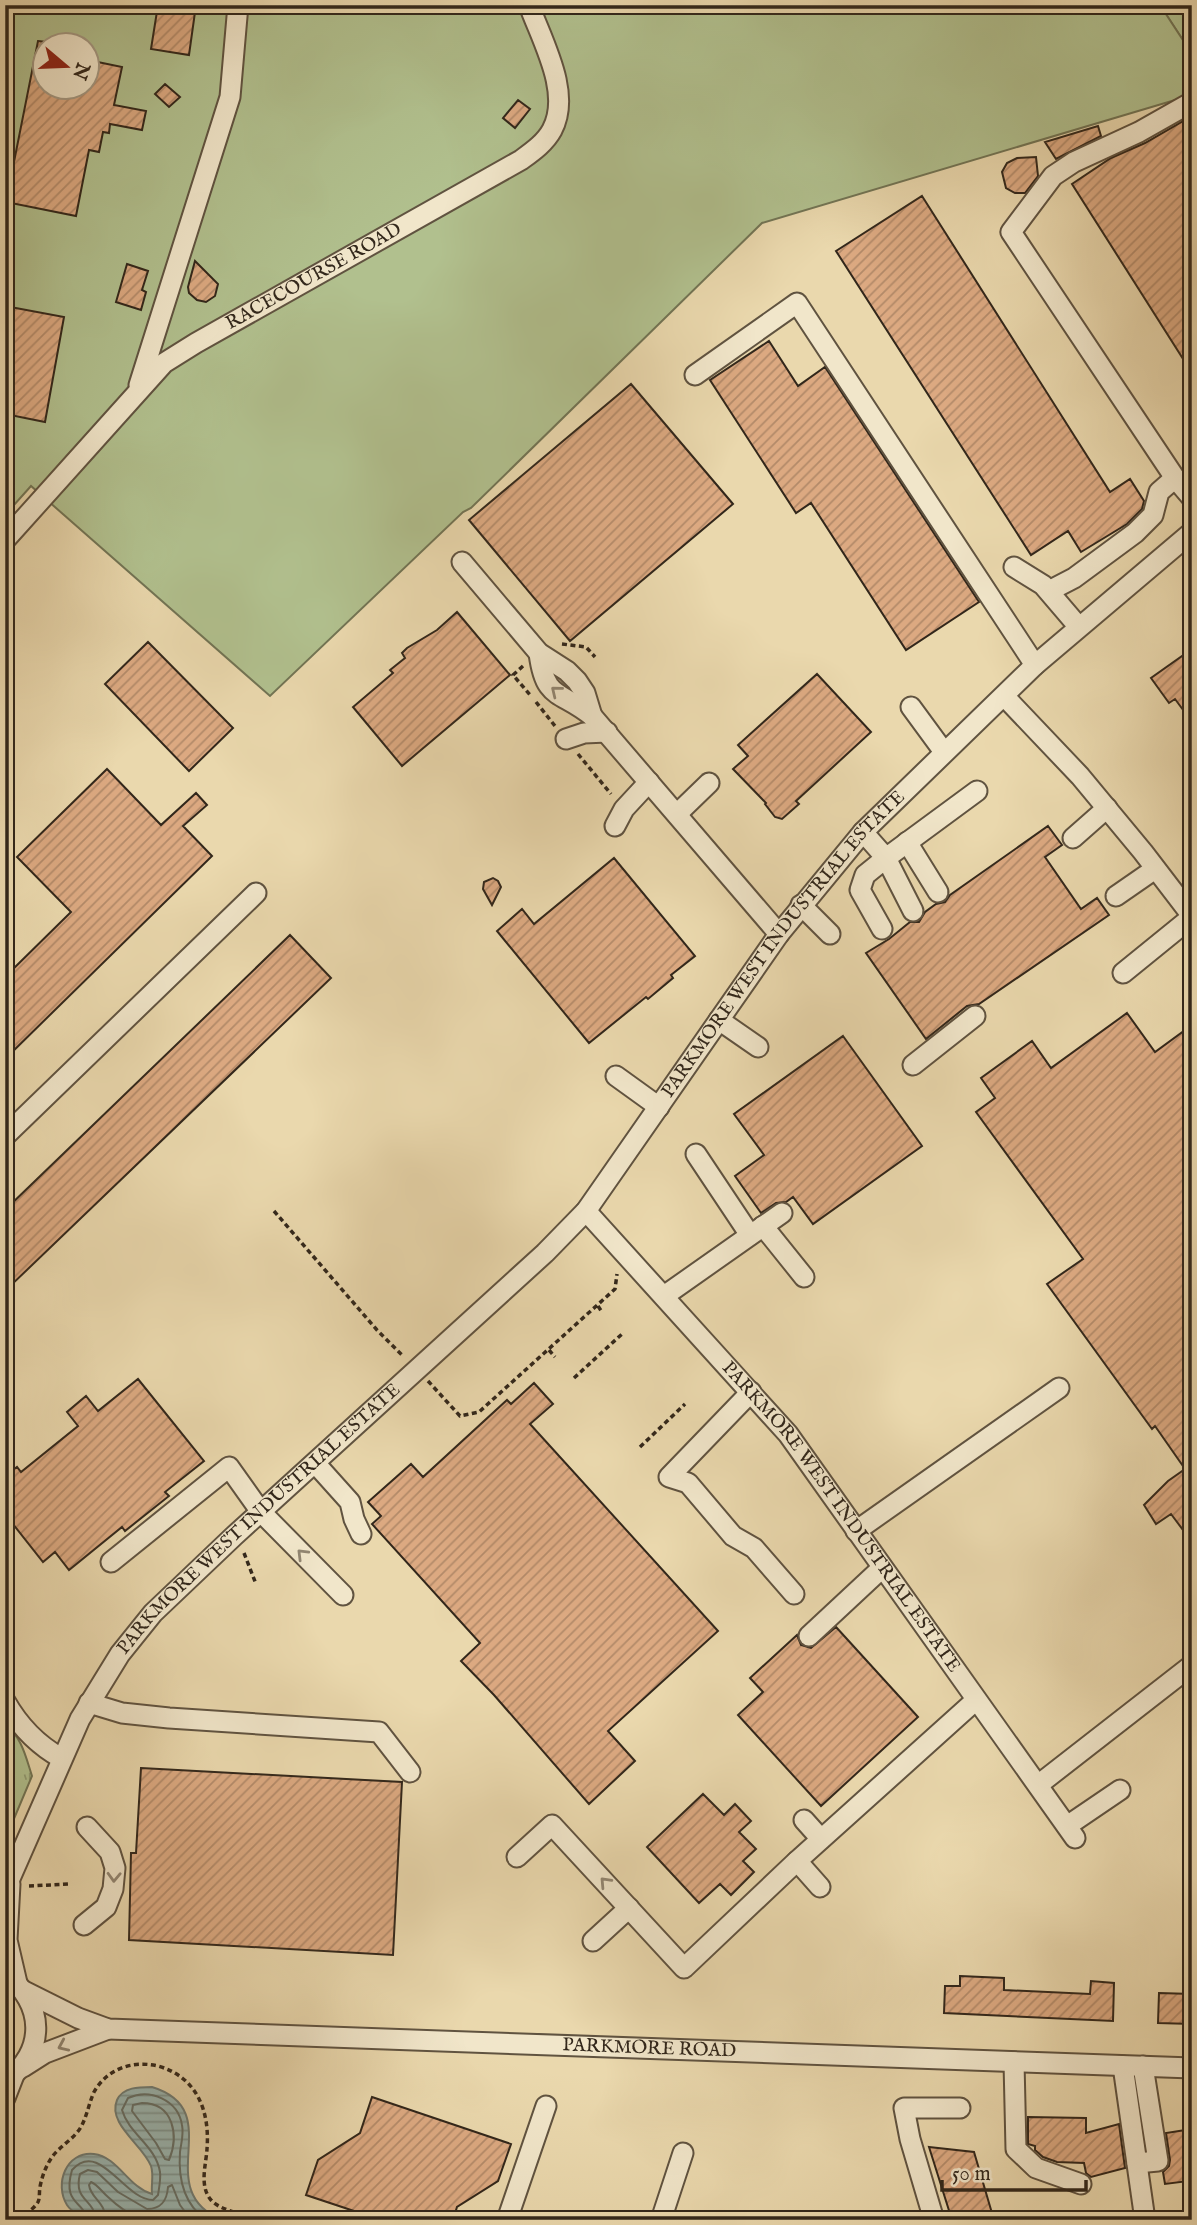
<svg xmlns="http://www.w3.org/2000/svg" width="1197" height="2225" font-family="'IM FELL English',serif">
<defs>
<pattern id="grass-tufts" width="24" height="20" patternUnits="userSpaceOnUse" patternTransform="scale(1.75)"><rect width="24" height="20" fill="#b1c08e"/><path d="M3 7l-1-3M5 7V3M7 7l1-3M15 17l-1-3M17 17v-4M19 17l1-3" fill="none" stroke="#919c73"/></pattern>
<pattern id="water-rules" width="6" height="5" patternUnits="userSpaceOnUse" patternTransform="scale(1.75)"><rect width="6" height="5" fill="#9bb8b4"/><path d="M0 2.5h6" fill="none" stroke="#7f9692"/></pattern>
<pattern id="building-hatch" width="6" height="6" patternUnits="userSpaceOnUse" patternTransform="scale(1.75)"><rect width="6" height="6" fill="#dca981"/><path d="M-1 1l2-2M0 6l6-6M5 7l2-2" fill="none" stroke="#b38a69"/></pattern>
</defs>
<rect width="100%" height="100%" fill="#ead8ad"/>
<filter id="stains"><feTurbulence type="fractalNoise" baseFrequency=".00286" numOctaves="4"/><feColorMatrix values="0 0 0 0 .2 0 0 0 0 .09 0 0 0 0 .02 0 0 0 .5 -.17"/></filter>
<radialGradient id="worn" r=".72"><stop offset=".6" stop-color="#630" stop-opacity="0"/><stop offset="1" stop-color="#630" stop-opacity=".3"/></radialGradient>
<path fill="url(#grass-tufts)" stroke="#727454" stroke-width="2" d="M1160,5H1192V54Z
M5,1726C22,1736 26,1758 32,1776L5,1840Z"/>
<path fill="#b1c08e" stroke="#727454" stroke-width="2" fill-rule="evenodd" d="M5,5H1160L1192,54V95L762,223L471,508L463,512L270,696L31,486L5,515ZM46,46H88V88H46Z"/>
<path fill="url(#water-rules)" stroke="#717e77" stroke-width="2" d="M152,2087C230,2111 148,2189 222,2220H83C78,2215 71,2211 67,2205C54,2184 66,2151 94,2154C118,2157 128,2187 152,2194C151,2184 154,2175 151,2166C143,2145 107,2124 117,2100C123,2087 139,2087 152,2087Z"/>
<g fill="none" stroke-linecap="round" stroke-linejoin="round">
<path stroke="#667068" stroke-width="2" d="M142,2103C174,2103 179,2136 169,2160L165,2159L156,2143L132,2111L133,2105Z
M87,2220C84,2200 62,2205 72,2170C100,2139 124,2200 153,2200L158,2195C159,2188 161,2179 160,2172C156,2146 129,2134 122,2110L128,2098C150,2088 178,2100 182,2125C184,2135 181,2143 180,2152C178,2179 184,2204 206,2220
M96,2220C94,2198 73,2201 80,2174L88,2170L97,2172L118,2192L147,2209C162,2209 167,2200 168,2187L172,2185L180,2205L191,2220
M106,2220C105,2201 91,2199 89,2185L91,2182C98,2185 102,2192 108,2197C128,2216 146,2225 170,2213L177,2220"/>
</g>
<path fill="url(#building-hatch)" stroke="#32271b" stroke-width="2" d="M158,5H196L189,55L151,49Z
M38,41L46,42V88H88V60L122,67L114,105L146,111L142,130L110,124L109,133L103,132L99,152L89,150L76,216L6,202Z
M165,84L180,97L169,107L155,94Z
M518,100L530,109L515,128L503,118Z
M1192,116V373L1072,184L1111,158L1145,143Z
M1098,126L1101,136L1056,159L1045,142Z
M1036,157L1038,176L1025,193H1015L1006,188L1002,172L1007,163L1017,158Z
M922,196L1110,492L1130,479L1144,501L1142,509L1127,524L1081,552L1068,531L1031,555L836,251Z
M195,261L218,284L215,296L206,302L197,300L189,293L188,287Z
M127,264L148,271L142,290L146,292L141,310L116,302Z
M5,306L64,317L45,422L5,414Z
M769,341L798,386L825,367L979,602L906,650L811,503L796,513L710,380Z
M631,384L733,504L570,641L469,520Z
M457,612L510,675L402,766L353,707L393,673L390,670L405,658L402,653L407,648L437,630Z
M148,642L233,728L189,771L105,684Z
M1192,649V722L1175,699L1169,703L1151,678Z
M817,674L871,732L796,801L799,804L782,819L775,817L765,804L766,803L733,769L748,756L738,745Z
M107,769L161,825L196,793L207,805L183,826L212,856L5,1059V977L71,912L17,857Z
M1048,826L1062,845L1045,857L1081,909L1097,898L1109,915L979,1004L967,1006L926,1039L866,953L889,939L910,922H919L925,912L936,904L945,902L950,895Z
M614,858L695,956L671,975L673,978L648,999L646,997L589,1043L497,931L522,909L534,924Z
M493,878L498,881L501,887L492,905L483,889L484,882Z
M290,935L331,978L5,1291V1210Z
M1127,1013L1155,1052L1192,1025V1542L1171,1514L1156,1524L1144,1505L1168,1481L1185,1469L1155,1426L1152,1429L1047,1284L1083,1259L976,1112L995,1098L981,1078L1032,1041L1051,1068Z
M843,1036L922,1146L813,1224L793,1197L786,1202L776,1203L761,1213L735,1176L764,1155L734,1114Z
M138,1379L204,1461L165,1492L169,1496L125,1531L122,1527L69,1570L55,1552L43,1562L5,1514V1476L17,1467L21,1472L78,1426L67,1412L86,1396L98,1411Z
M534,1383L553,1404L530,1424L718,1631L608,1731L635,1761L589,1804L494,1695L461,1661L480,1643L372,1524L381,1516L368,1502L411,1464L423,1477L507,1400L511,1404Z
M836,1627L918,1717L821,1806L738,1715L763,1692L750,1678L797,1635L801,1645L811,1648Z
M141,1768L402,1782L393,1955L129,1940L131,1853H136Z
M703,1794L724,1815L735,1804L751,1821L739,1832L756,1849L743,1861L754,1872L731,1895L720,1884L699,1903L647,1847Z
M960,1976L1004,1978V1990L1090,1994L1091,1981L1114,1983L1113,2021L944,2013L945,1986H960Z
M1159,1993L1192,1994V2024L1158,2023Z
M372,2097L511,2144L498,2181L457,2207L453,2220H381L306,2195L318,2160L360,2133Z
M1028,2117L1086,2118V2133L1119,2124L1125,2168L1091,2177L1086,2173L1084,2163L1057,2162L1043,2157L1035,2150V2146L1028,2144Z
M1192,2129V2153L1185,2154L1189,2181L1165,2184L1163,2172L1169,2166L1170,2160L1166,2133Z
M929,2147L974,2152L994,2220H952Z"/>
<g fill="none" stroke-linecap="round" stroke-linejoin="round">
<g stroke="#605340" stroke-width="23">
<g id="minor">
<path d="M1192,102L1139,132L1074,162L1053,176L1011,232L1175,478L1192,498"/>
<path d="M695,375L797,303L1035,665"/>
<path d="M139,385L230,97L238,5"/>
<path id="s1" d="M5,540L164,363L196,343L521,160C532,152 545,143 552,130C572,93 542,41 529,5"/>
<path d="M462,562L539,653L567,671L577,681L585,693L592,716"/>
<path d="M1014,567L1043,585L1078,626"/>
<path d="M1049,591L1074,578L1135,533L1153,515L1159,492L1175,478"/>
<path d="M539,653C545,701 560,690 592,716L779,934"/>
<path d="M1004,696L1080,776L1143,852L1192,916"/>
<path d="M911,707L944,752"/>
<path d="M566,739L584,733L607,732"/>
<path d="M677,814L709,783"/>
<path d="M615,826L624,809L649,782"/>
<path d="M863,832L886,858L977,791"/>
<path d="M1073,838L1107,808"/>
<path d="M907,842L938,892"/>
<path d="M1116,896L1155,869"/>
<path d="M801,905L830,934"/>
<path d="M882,929L860,890L865,875L886,858L913,911"/>
<path d="M1123,973L1192,917"/>
<path d="M719,1020L758,1047"/>
<path d="M913,1065L975,1016"/>
<path d="M616,1076L659,1107"/>
<path d="M5,1136L256,893"/>
<path d="M696,1154L750,1235"/>
<path id="s2" d="M586,1211L788,1434L1075,1838"/>
<path d="M763,1226L804,1277"/>
<path d="M664,1296L782,1213"/>
<path d="M751,1392L669,1477L688,1483L733,1536L754,1548L794,1594"/>
<path d="M315,1463L350,1502L354,1519L361,1534"/>
<path d="M856,1531L1059,1388"/>
<path d="M111,1562L229,1467L261,1512L343,1595"/>
<path d="M809,1636L882,1568"/>
<path d="M5,1701C19,1726 36,1744 61,1758"/>
<path d="M89,1703L122,1713L169,1718L379,1732L410,1772"/>
<path d="M1038,1785L1192,1665"/>
<path d="M804,1820L821,1839"/>
<path d="M1067,1826L1120,1790"/>
<path d="M517,1857L552,1825L684,1968L797,1861L976,1700"/>
<path d="M797,1861L820,1887"/>
<path d="M10,1884L7,1940L17,1983"/>
<path id="s3" d="M5,1890L80,1719L120,1654L153,1613L234,1536L545,1253L586,1211L779,934L863,832L1035,665L1192,532"/>
<path d="M84,1925L106,1907L113,1889L115,1868L110,1852L87,1827"/>
<path d="M593,1941L629,1908"/>
<path d="M5,1974C45,2002 47,2053 5,2081"/>
<path id="s4" d="M24,1991L78,2018L108,2029L1192,2068"/>
<path d="M1014,2062L1016,2149L1036,2168L1081,2184"/>
<path d="M1123,2066L1145,2220"/>
<path d="M23,2067L45,2053L108,2029"/>
<path d="M5,2098L14,2075"/>
<path d="M1137,2163L1158,2161L1143,2066"/>
<path d="M507,2220L546,2106"/>
<path d="M661,2220L683,2153"/>
<path d="M934,2220L910,2139L904,2108H960"/>
</g>
</g>
<path stroke="#32271b" stroke-width="3.5" stroke-dasharray="5 3.5" stroke-linecap="butt" d="M562,644L586,647L595,657
M523,666L513,675L531,696
M536,702L555,726
M578,754L611,794
M274,1211L377,1330L403,1356
M598,1306L602,1312
M549,1350L555,1357
M574,1378L622,1334
M428,1381L460,1416L479,1412L615,1289L617,1274
M640,1447L685,1404
M244,1553L256,1584
M29,1886L69,1884
M18,2220C24,2215 34,2209 38,2202C40,2198 39,2192 40,2187C42,2176 46,2166 52,2157C60,2146 74,2139 81,2127C87,2116 89,2103 94,2092C107,2069 132,2060 158,2066C197,2077 210,2111 207,2149C206,2165 199,2186 211,2200C222,2212 246,2214 260,2220"/>
<use href="#minor" stroke="#f1e6ca" stroke-width="19"/>
</g>
<defs><path id="oneway-chevron" d="M-2-3.5L2.5 0L-2 3.5" fill="none" stroke-width="1.6" stroke-linecap="round" stroke-linejoin="round" transform="scale(1.75)"/></defs>
<g stroke="#928672">
<use href="#oneway-chevron" transform="translate(556 691) rotate(-141)"/>
<use href="#oneway-chevron" transform="translate(302 1554) rotate(-135)"/>
<use href="#oneway-chevron" transform="translate(114 1877) rotate(92)"/>
<use href="#oneway-chevron" transform="translate(605 1882) rotate(-133)"/>
<use href="#oneway-chevron" transform="translate(63 2046) rotate(156)"/>
</g>
<g text-anchor="middle" dominant-baseline="central" stroke-width="5" stroke-linejoin="round" paint-order="stroke">
<g font-size="19" fill="#32271b" stroke="#f1e6ca">
<text stroke="none"><textPath href="#s1" startOffset="411">RACECOURSE ROAD</textPath></text>
<text stroke="none"><textPath href="#s3" startOffset="1239">PARKMORE WEST INDUSTRIAL ESTATE</textPath></text>
<text stroke="none"><textPath href="#s2" startOffset="399">PARKMORE WEST INDUSTRIAL ESTATE</textPath></text>
<text stroke="none"><textPath href="#s3" startOffset="457">PARKMORE WEST INDUSTRIAL ESTATE</textPath></text>
<text stroke="none"><textPath href="#s4" startOffset="634">PARKMORE ROAD</textPath></text>
</g>
</g>
<rect width="1197" height="2225" fill="none" stroke="#ead8ad" stroke-width="28"/>
<rect x="7" y="7" width="1183" height="2211" fill="none" stroke="#32271b" stroke-width="3.5"/>
<rect x="14" y="14" width="1169" height="2197" fill="none" stroke="#32271b" stroke-width="2"/>
<g transform="translate(66 66) rotate(109)"><circle r="33" fill="#f1e6ca" stroke="#a59a84" stroke-width="2"/>
<path d="M0-5L12 26L0 18L-12 26Z" fill="#8f2418"/>
<text y="-10" font-size="19" font-weight="bold" text-anchor="middle" fill="#32271b">N</text>
</g>
<path d="M942 2180v10h144v-10" fill="none" stroke="#32271b" stroke-width="3.5"/>
<text x="952" y="2180" font-size="21" fill="#32271b" stroke="#f1e6ca" stroke-width="5" paint-order="stroke">50 m</text>
<rect width="100%" height="100%" filter="url(#stains)"/>
<rect width="100%" height="100%" fill="url(#worn)"/>
</svg>
